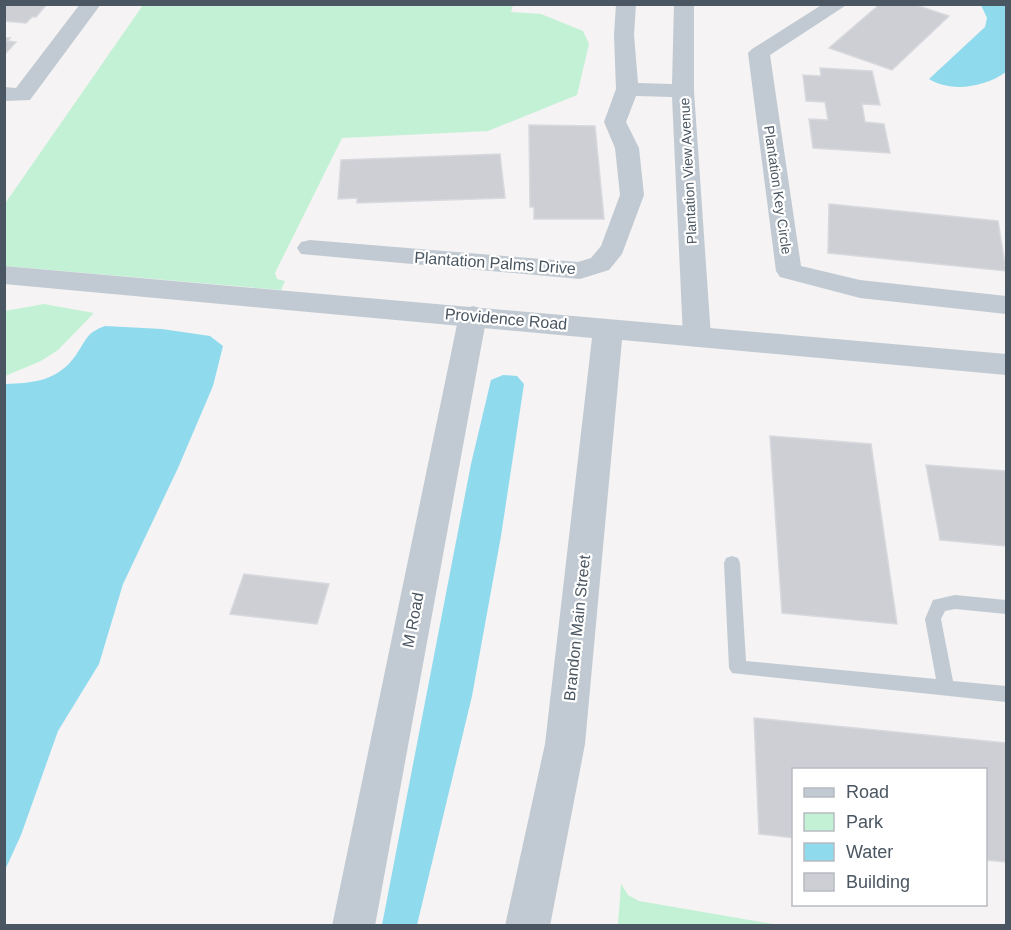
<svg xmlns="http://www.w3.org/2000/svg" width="1011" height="930" font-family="Helvetica,sans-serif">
<rect width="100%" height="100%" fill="#f5f3f3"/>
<path fill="#c3f1d5" d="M143,5H513L511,12L541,14L583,31L589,44L577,95L488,131L342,138L275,273L277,279L285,281L281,290L5,266L4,205Z
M44,304L94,313L58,350L41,361L5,376V311Z
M621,884L628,895L639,901L779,925H618Z"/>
<path fill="#90daee" d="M981,5H1006V72C985,87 952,93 929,79L985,27L987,18Z
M105,326L162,329L210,336L223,346L213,386L178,468L123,584L99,664L58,731L21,835L5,870V384C34,383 58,381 76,355C87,339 86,333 105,326Z
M503,375L517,376L524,384L501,536L472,696L417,925H382L471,464L491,380Z"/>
<path fill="#cdcfd5" stroke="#d7d9de" stroke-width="1.5" d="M4,4H47L36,17H32L26,23L4,21Z
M880,4H913L949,16L892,70L829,48Z
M4,38H10L7,41L16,42L4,55Z
M820,68L872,71L880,105L862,104L865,122L884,124L890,153L813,148L809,119L828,120L825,102L806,101L803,75L821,76Z
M529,125L595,126L604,219H534V207H530Z
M500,154L505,198L357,203V198L338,199L341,160Z
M829,204L998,221L1006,271L828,253Z
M770,436L871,444L897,624L782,613Z
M926,465L1006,471V546L940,540Z
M244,574L329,584L317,624L230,614Z
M754,718L1006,743V862L986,860V770H794V838L759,834Z"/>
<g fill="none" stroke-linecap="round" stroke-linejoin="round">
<path fill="#c1cad2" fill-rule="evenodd" d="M732,556L738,558L740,563L746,661L936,679L925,619L933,600L955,595L1006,600V614L955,609L945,611L941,619L953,681L1006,686V702L732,673L729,668L724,563L726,558Z"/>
<path fill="#c1cad2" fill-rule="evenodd" d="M80,4H101L30,100L4,101V87L16,88Z
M616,4H636L634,35L638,83L672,84L674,4H694V91L711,337L707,344L697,347L687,344L683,337L672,97L636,96L626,122L639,148L644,195L622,254L609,270L580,279L301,254L297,248L301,242L310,240L578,262L591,258L601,246L620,195L615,148L604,122L616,89L614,35Z
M823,4H848L770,55L801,266L860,280L1006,296V314L860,298L780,277L776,271L748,53L752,49Z
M473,306L483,309L487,315L375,926H332L459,315L463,309Z"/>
<path fill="#c1cad2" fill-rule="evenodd" d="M4,266L1006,354V375L622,340L585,744L550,926H505L545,744L592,338L4,284Z"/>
</g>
<g text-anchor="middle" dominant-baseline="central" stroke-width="4.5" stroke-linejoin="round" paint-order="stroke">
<g font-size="14" fill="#4a5661" stroke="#fff">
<text transform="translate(688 171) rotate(-93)">Plantation View Avenue</text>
<text transform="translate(778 190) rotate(82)">Plantation Key Circle</text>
</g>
<g font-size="16" fill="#4a5661" stroke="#fff">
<text transform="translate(495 263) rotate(4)">Plantation Palms Drive</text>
<text transform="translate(506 319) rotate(5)">Providence Road</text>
<text transform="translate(413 620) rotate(-79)">M Road</text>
<text transform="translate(577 628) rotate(-84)">Brandon Main Street</text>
</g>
</g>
<rect width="1011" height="930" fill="none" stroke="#4a5661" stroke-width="12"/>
<rect x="792" y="768" width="195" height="138" fill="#ffffff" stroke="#b7bbc0" stroke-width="1.5"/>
<rect x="804" y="788" width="30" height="9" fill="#c1cad2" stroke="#b7bbc0" stroke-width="1.5"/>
<text x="846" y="798" font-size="18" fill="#4a5661">Road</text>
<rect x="804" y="813" width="30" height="18" fill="#c3f1d5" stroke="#b7bbc0" stroke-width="1.5"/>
<text x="846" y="828" font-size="18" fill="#4a5661">Park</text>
<rect x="804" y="843" width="30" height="18" fill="#90daee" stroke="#b7bbc0" stroke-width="1.5"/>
<text x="846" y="858" font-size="18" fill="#4a5661">Water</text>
<rect x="804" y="873" width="30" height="18" fill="#cdcfd5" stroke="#b7bbc0" stroke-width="1.5"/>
<text x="846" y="888" font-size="18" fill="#4a5661">Building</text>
</svg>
